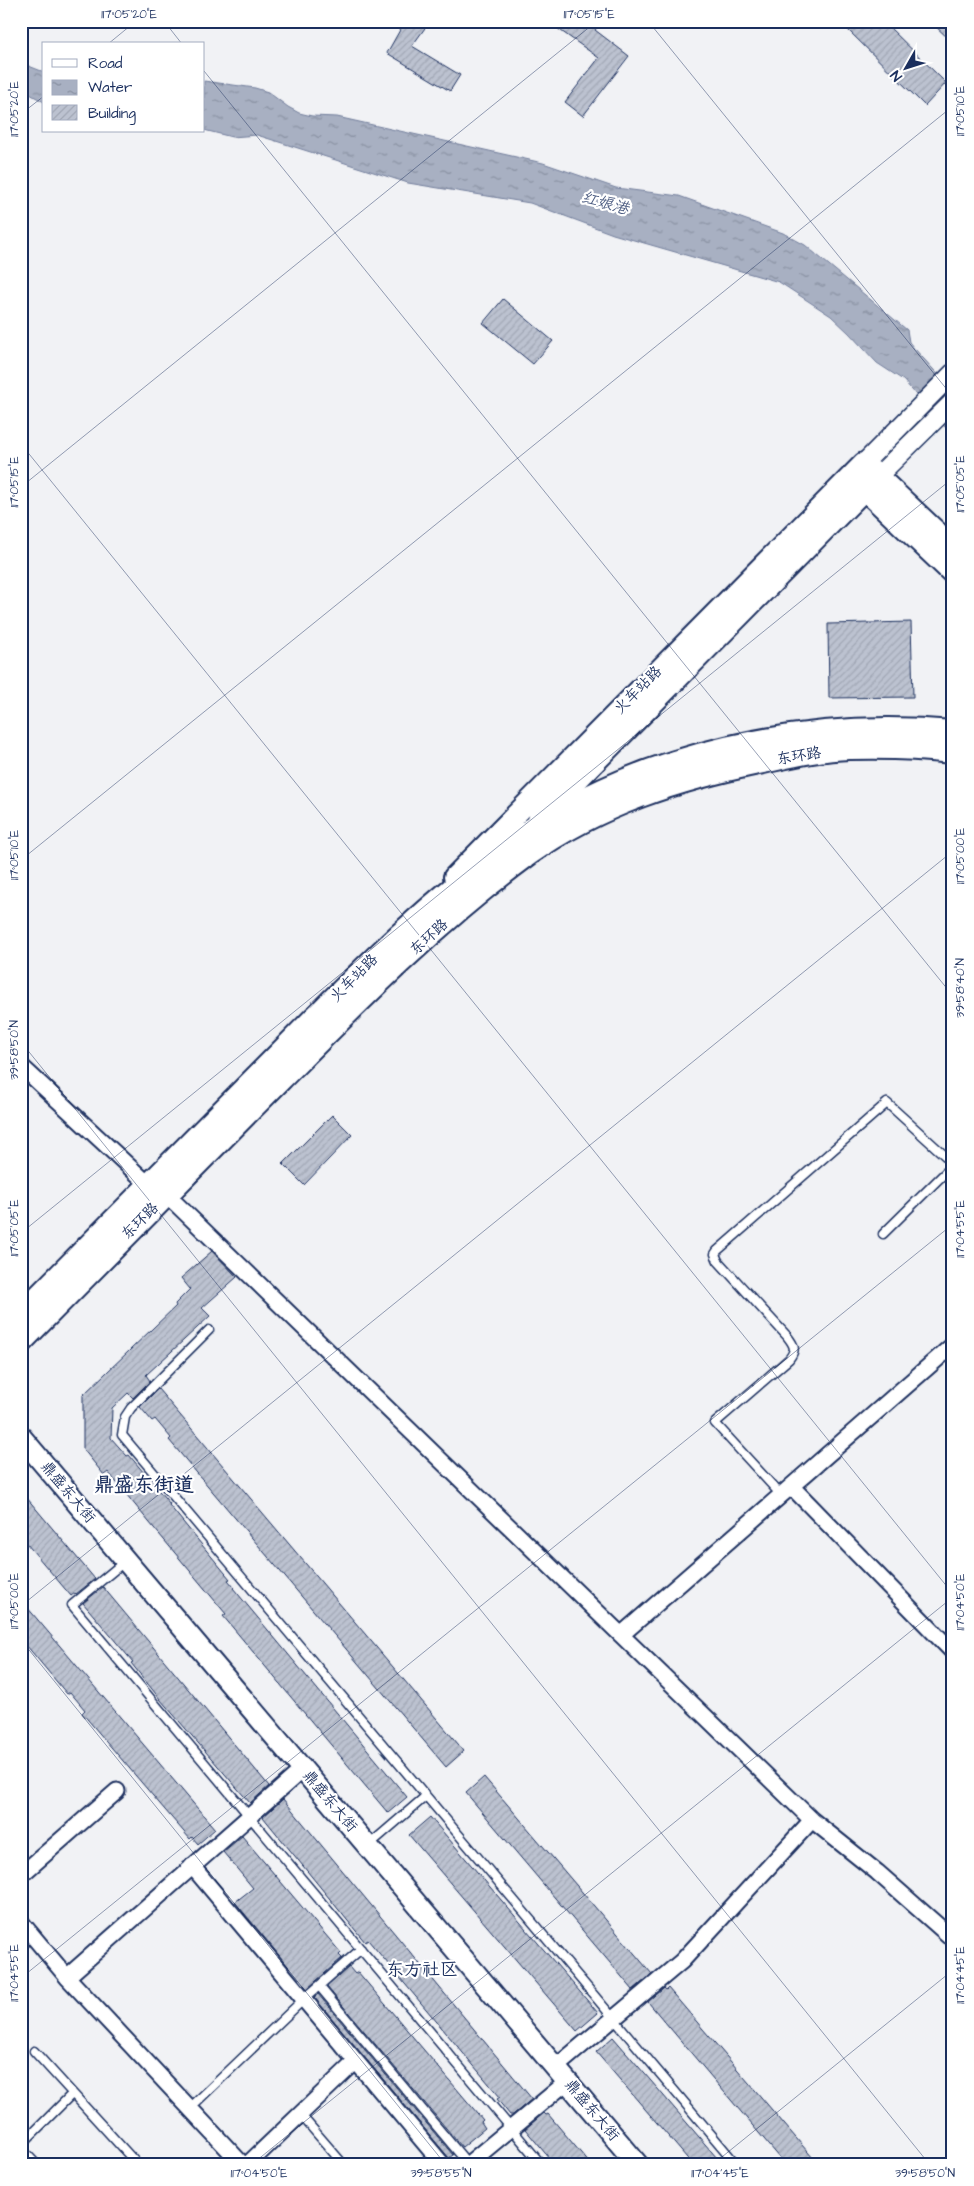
<svg xmlns="http://www.w3.org/2000/svg" width="974" height="2186" font-family="'Architects Daughter','LXGW WenKai TC',sans-serif">
<defs>
<pattern id="water-ripples" width="26" height="14" patternUnits="userSpaceOnUse" patternTransform="scale(1.25)"><rect width="26" height="14" fill="#a8b0c2"/><path d="M2 4q2-2 4 0t4 0M15 11q2-2 4 0t4 0" fill="none" stroke="#8890a1"/></pattern>
<pattern id="building-hatch" width="6" height="6" patternUnits="userSpaceOnUse" patternTransform="scale(1.25)"><rect width="6" height="6" fill="#bcc2d0"/><path d="M-1 1l2-2M0 6l6-6M5 7l2-2" fill="none" stroke="#a1a7b5"/></pattern>
</defs>
<rect width="100%" height="100%" fill="#f1f2f5"/>
<filter id="ink" filterUnits="userSpaceOnUse"><feTurbulence type="fractalNoise" baseFrequency=".02" numOctaves="2"/><feDisplacementMap in="SourceGraphic" scale="10" xChannelSelector="R" yChannelSelector="G"/><feConvolveMatrix kernelMatrix="1 2 1 2 8 2 1 2 1" color-interpolation-filters="sRGB"/></filter>
<g filter="url(#ink)">
<path fill="url(#water-ripples)" stroke="#707c9a" d="M21,63L44,72V102L21,89Z
M204,81L255,88L268,92L288,107L299,113L312,116L337,117L543,163L616,188L679,196L783,233L805,245L907,330L909,342L913,347L953,391V436L903,380L877,363L849,333L831,316L779,282L613,234L530,203L408,183L257,135L232,137L204,130Z"/>
<path fill="url(#building-hatch)" stroke="#1b2f5e" d="M405,21H430L412,46L460,75L450,91L387,53Z
M547,21H601L595,30L629,56L583,116L565,102L599,58Z
M839,21H883L946,83L925,106Z
M930,21H953V43Z
M503,299L553,341L533,364L483,323Z
M911,622L913,697L829,698L828,624Z
M332,1115L352,1135L304,1185L283,1164Z
M212,1251L237,1277L202,1308L210,1316L146,1375L150,1381L133,1398L128,1393L112,1408L111,1438L127,1456L129,1455L170,1504L169,1505L230,1579L228,1580L234,1587L233,1588L407,1797L388,1813L223,1616L226,1614L149,1522L108,1472L104,1475L83,1449V1395L176,1306L175,1304L190,1289L181,1278Z
M158,1389L464,1751L446,1767L169,1440L171,1438L155,1419L152,1421L140,1407Z
M21,1491L95,1579L76,1594L75,1593L71,1596L21,1537Z
M103,1587L269,1786L250,1803L160,1699L131,1663L133,1662L83,1603Z
M21,1600L215,1829L198,1844L192,1837L190,1839L165,1810L82,1713L85,1710L70,1692L67,1694L21,1639Z
M484,1777L652,1974L633,1990L466,1793Z
M283,1799L532,2099L513,2115H510L497,2099L500,2097L368,1940L365,1942L263,1817Z
M430,1817L598,2013L577,2031L409,1835Z
M242,1836L341,1953L339,1955L342,1958L307,1989L235,1902L253,1888L223,1852Z
M349,1967L355,1974L358,1972L483,2120L481,2122L485,2128L462,2147L327,1987Z
M664,1988L666,1990L668,1988L819,2165H786L648,2002Z
M318,1994L453,2155L449,2158L314,1997Z
M613,2037L657,2088L723,2165H693L596,2052Z
M544,2113L546,2115L548,2114L591,2165H555L525,2129Z"/>
<g fill="none" stroke-linecap="round" stroke-linejoin="round">
<g stroke="#1b2f5e" stroke-width="11">
<path id="service" d="M883,1234L953,1165
M209,1330L131,1408L125,1417L122,1435L737,2165
M782,1496L715,1423L789,1359C797,1349 794,1345 787,1336L718,1261L715,1254L717,1251L887,1103L953,1163
M124,1562L72,1605L542,2165
M369,1845L426,1796
M319,1986L469,2165
M34,2051L138,2165
M190,2108L304,1999L361,1949
M300,2114L344,2165
M21,2145L72,2094
M21,2148L37,2165"/>
</g>
<g stroke="#1b2f5e" stroke-width="19">
<path id="minor" d="M21,1066L149,1185
M167,1195L812,1820L877,1872L953,1939
M792,1487L953,1652
M621,1635L953,1345
M192,1866L443,2165
M21,1875L117,1791
M21,1922L67,1977L243,2165
M67,1977L303,1769
M556,2067L682,1961L812,1820
M247,2165L355,2062
M467,2165L568,2081"/>
</g>
<g stroke="#1b2f5e" stroke-width="21">
<path id="tertiary" d="M864,463L953,373
M878,476L953,402"/>
</g>
<g stroke="#1b2f5e" stroke-width="24">
<path id="secondary" d="M855,481L953,574
M538,820L878,476
M454,877L864,463L953,547
M21,1437L638,2165"/>
</g>
<g stroke="#1b2f5e" stroke-width="26">
<path id="primary" d="M21,1314C104,1231 186,1148 268,1065C347,985 427,901 520,837C641,753 807,718 953,732
M21,1342C108,1254 195,1166 281,1079C360,1000 439,920 529,854C599,804 680,779 763,762C791,756 820,749 849,748C884,747 918,748 953,752"/>
</g>
<use href="#service" stroke="#fff" stroke-width="8"/>
<use href="#minor" stroke="#fff" stroke-width="15"/>
<use href="#tertiary" stroke="#fff" stroke-width="18"/>
<use href="#secondary" stroke="#fff" stroke-width="20"/>
<use href="#primary" stroke="#fff" stroke-width="22"/>
</g>
</g>
<path fill="none" stroke="#1b2f5e" stroke-width="1" stroke-opacity="0.45" d="M164,21L182,44M648,21L953,397M108,44L136,21M204,71L953,996M21,114L44,96M21,444L953,1594M21,487L597,21M21,860L953,106M21,1042L930,2165M21,1233L953,478M21,1606L953,851M21,1640L446,2165M21,1978L953,1224M251,2165L953,1597M712,2165L953,1970"/>
<g text-anchor="middle" dominant-baseline="central" stroke-width="4.5" stroke-linejoin="round" paint-order="stroke">
<g font-size="15" fill="#1b2f5e" stroke="#fff">
<text transform="translate(638 690) rotate(-45)">火车站路</text>
<text transform="translate(799 756) rotate(-9)">东环路</text>
<text transform="translate(429 937) rotate(-42)">东环路</text>
<text transform="translate(354 978) rotate(-45)">火车站路</text>
<text transform="translate(140 1221) rotate(-45)">东环路</text>
<text transform="translate(68 1492) rotate(50)">鼎盛东大街</text>
<text transform="translate(330 1801) rotate(50)">鼎盛东大街</text>
<text transform="translate(592 2110) rotate(50)">鼎盛东大街</text>
</g>
<g font-size="16" font-style="italic" fill="#4c5c81" stroke="#fff">
<text transform="translate(605 203) rotate(15)">红娘港</text>
</g>
<g font-size="18" fill="#1b2f5e" stroke="#fff">
<text x="422" y="1969">东方社区</text>
</g>
<g font-size="20" font-weight="bold" fill="#1b2f5e" stroke="#fff">
<text x="144" y="1485">鼎盛东街道</text>
</g>
</g>
<rect width="974" height="2186" fill="none" stroke="#fff" stroke-width="55"/>
<rect x="42" y="42" width="162" height="90" fill="#ffffff" stroke="#a4acbf"/>
<rect x="52" y="59" width="25" height="8" fill="#ffffff" stroke="#a4acbf"/>
<text x="88" y="68" font-size="15" fill="#1b2f5e">Road</text>
<rect x="52" y="80" width="25" height="15" fill="url(#water-ripples)" stroke="#a4acbf"/>
<text x="88" y="92" font-size="15" fill="#1b2f5e">Water</text>
<rect x="52" y="105" width="25" height="15" fill="url(#building-hatch)" stroke="#a4acbf"/>
<text x="88" y="118" font-size="15" fill="#1b2f5e">Building</text>
<g transform="translate(906 68) rotate(231)" stroke="#ffffff" stroke-width="4" paint-order="stroke">
<path d="M0-4L9 19L0 12L-9 19Z" fill="#1b2f5e"/>
<text y="-8" font-size="14" font-weight="bold" text-anchor="middle" fill="#1b2f5e">N</text>
</g>
<rect x="28" y="28" width="918" height="2130" fill="none" stroke="#1b2f5e" stroke-width="2"/>
<g font-size="12" text-anchor="middle" fill="#1b2f5e">
<text x="129" y="18">117°05'20"E</text>
<text x="589" y="18">117°05'15"E</text>
<text transform="translate(14 109) rotate(-90)" y="4">117°05'20"E</text>
<text transform="translate(960 111) rotate(-90)" y="4">117°05'10"E</text>
<text transform="translate(14 482) rotate(-90)" y="4">117°05'15"E</text>
<text transform="translate(960 484) rotate(-90)" y="4">117°05'05"E</text>
<text transform="translate(14 855) rotate(-90)" y="4">117°05'10"E</text>
<text transform="translate(960 856) rotate(-90)" y="4">117°05'00"E</text>
<text transform="translate(960 988) rotate(-90)" y="4">39°58'40"N</text>
<text transform="translate(14 1050) rotate(-90)" y="4">39°58'50"N</text>
<text transform="translate(14 1228) rotate(-90)" y="4">117°05'05"E</text>
<text transform="translate(960 1229) rotate(-90)" y="4">117°04'55"E</text>
<text transform="translate(14 1601) rotate(-90)" y="4">117°05'00"E</text>
<text transform="translate(960 1602) rotate(-90)" y="4">117°04'50"E</text>
<text transform="translate(14 1973) rotate(-90)" y="4">117°04'55"E</text>
<text transform="translate(960 1975) rotate(-90)" y="4">117°04'45"E</text>
<text x="259" y="2177">117°04'50"E</text>
<text x="441" y="2177">39°58'55"N</text>
<text x="720" y="2177">117°04'45"E</text>
<text x="925" y="2177">39°58'50"N</text>
</g>
</svg>
